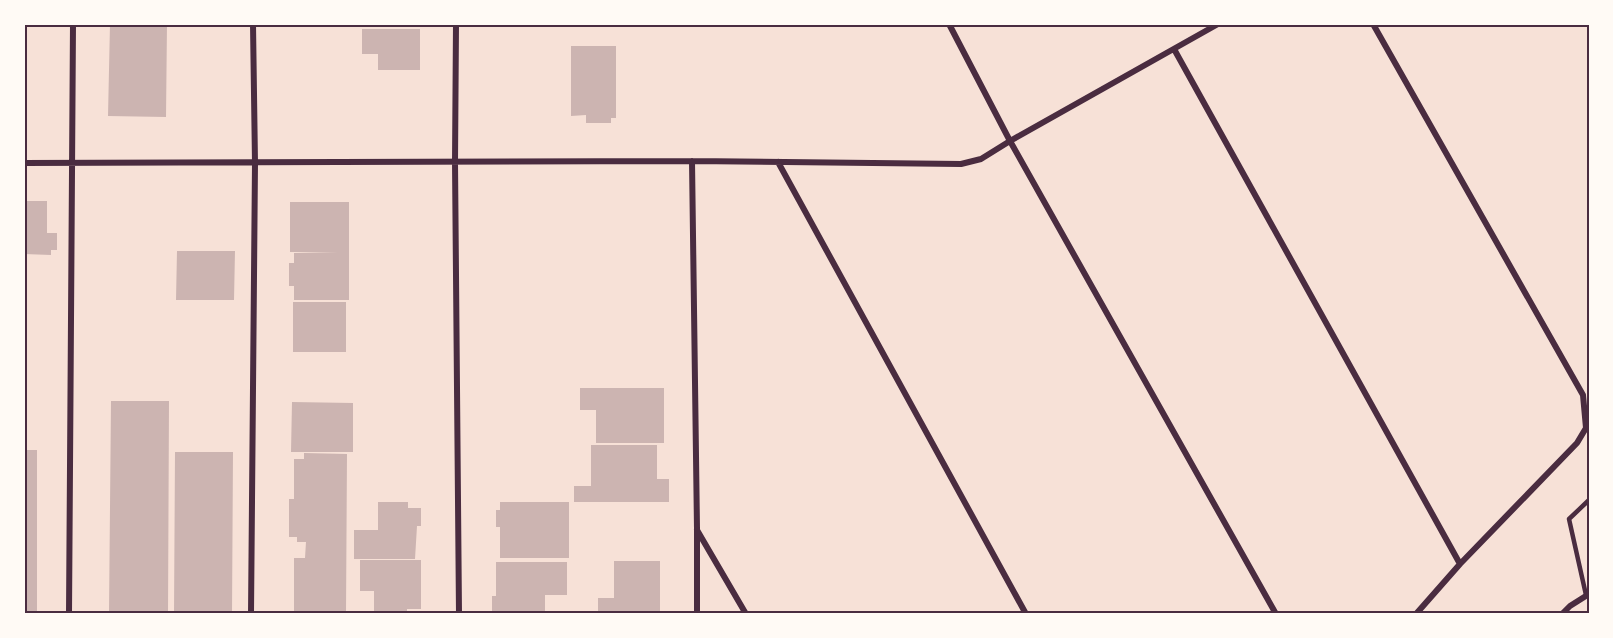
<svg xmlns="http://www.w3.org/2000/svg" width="1613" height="638" font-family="Ubuntu,sans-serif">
<rect width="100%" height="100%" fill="#f7e1d7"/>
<path fill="#ccb4b1" d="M110,24H167L166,117L108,116Z
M362,29H420V70H378V54H362Z
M571,46H616V118H611V123H586V115L571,116Z
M24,201H47V233H57V250H51V255L24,254Z
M290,202H349V300H294V286H289V263H294V253L338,252H290Z
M177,251H235L234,300H176Z
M293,302H346V352H293Z
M580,388H664V443H596V410H580Z
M111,401H169L168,614H109Z
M292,402L353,403V452H291Z
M591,445H657V479H669V502H574V486H591Z
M24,450H37V614H24Z
M175,452H233L232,614H174Z
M304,453L347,454L346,614H294V558H305L306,542H297V537H289V499H294V459H304Z
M378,502H408V508H421V526H417L415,559H354V530H378Z
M500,502H569V558H500V527H496V510H500Z
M360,560H421V609H407V614H374V591H360Z
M614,561H660V614H598V598H614Z
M496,562H567V595H545V614H492V596H496Z"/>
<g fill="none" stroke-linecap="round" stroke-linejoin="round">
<path stroke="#4a2c40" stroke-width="4.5" d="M1586,595L1569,519L1589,500"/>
<path stroke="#4a2c40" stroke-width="6" d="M456,24L455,162L459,614
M949,24L1010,141L1276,614
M1373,24L1583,395L1586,428L1577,443L1460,564L1416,614
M1174,49L1460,564
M692,161L697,529V614
M778,162L1026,614
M24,163L692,161L961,164L981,159L1010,141L1218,24
M697,530L746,614
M69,614L73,24
M251,614L255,163L253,24
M1562,614L1570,606L1589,594"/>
</g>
<rect width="1613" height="638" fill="none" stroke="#fffaf5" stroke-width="51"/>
<rect x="26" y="26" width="1562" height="586" fill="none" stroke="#4a2c40" stroke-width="2"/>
</svg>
